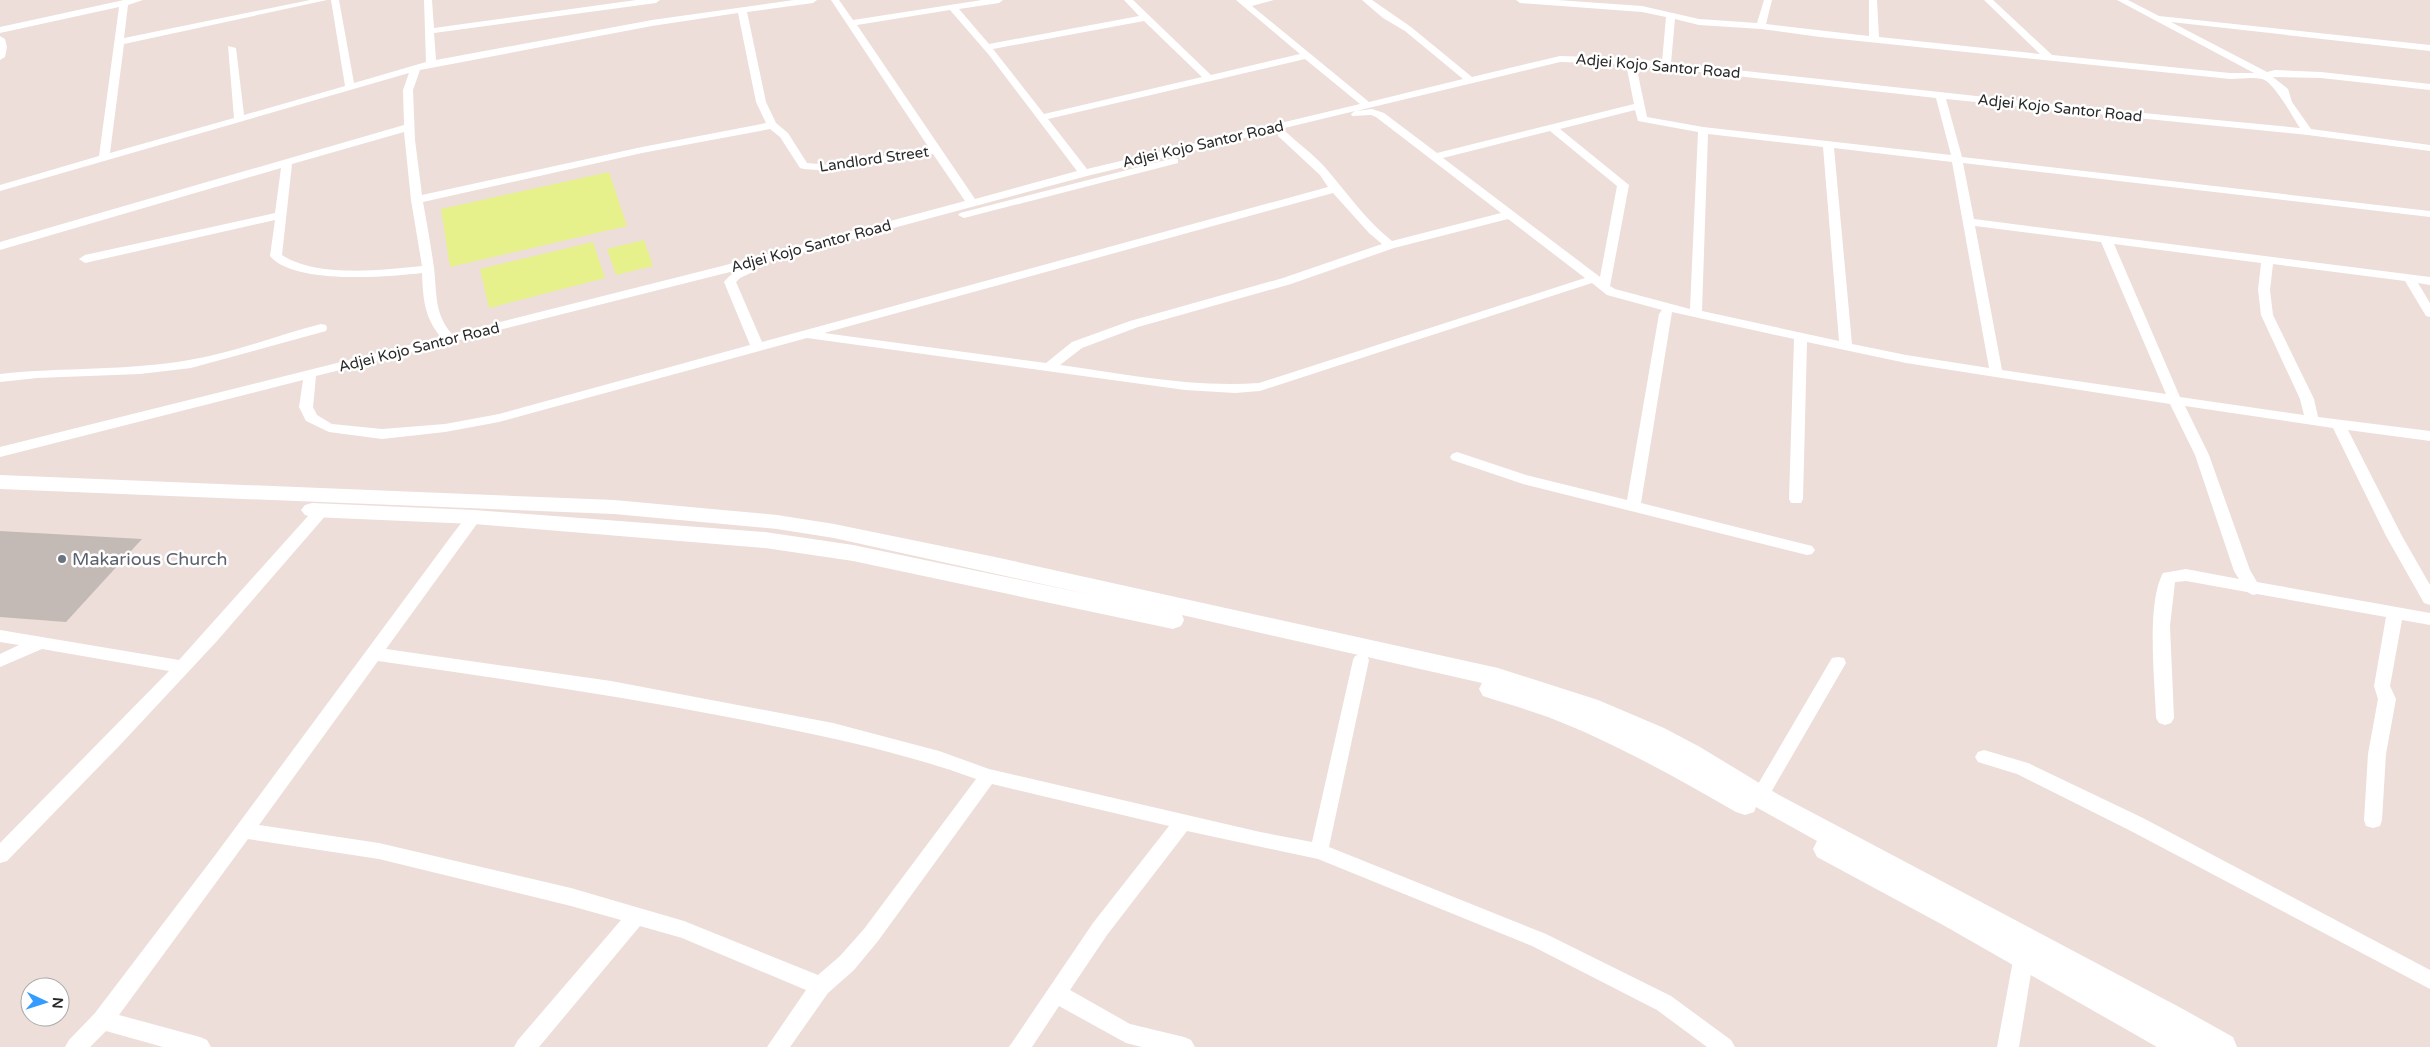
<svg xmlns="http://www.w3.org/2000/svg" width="2430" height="1047" font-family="'Varela Round',sans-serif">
<rect width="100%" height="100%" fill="#edded9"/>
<path fill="#e6f18b" d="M609,172L627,226L450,267L441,209Z
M644,240L653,266L616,275L607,249Z
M593,242L605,278L489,308L480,269Z"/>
<path fill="#c4bab5" d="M0,531L142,539L66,622L0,617Z"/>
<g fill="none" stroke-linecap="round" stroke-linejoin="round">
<path fill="#fff" fill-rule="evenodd" d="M124,0H143L128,5L124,38L310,0H327L124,44L110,153L234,118L228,46L236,48L244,115L345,86L331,0H339L354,83L426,62L424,0H432L434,28L636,0H660L656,3L434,33L436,60L652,20L794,0H817L813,3L747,12L766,102L776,123L788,133L807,163L831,165L929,148L831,0H839L853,20L982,0H1003L999,3L959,9L989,44L1139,16L1124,0H1133L1211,75L1300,54L1236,0H1274L1252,6L1369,102L1463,79L1405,31L1383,18L1362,0H1372L1411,27L1472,77L1560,56L1630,58L1662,62L1666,17L1642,12L1520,3L1516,0H1557L1642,6L1699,19L1757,23L1764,0H1772L1766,24L1869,36V0H1877L1879,37L2040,54L1984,0H1993L2052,55L2230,73H2254L2117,0H2128L2159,16L2430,45V51L2171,22L2267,72L2275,70L2321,72L2430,84V90L2321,78L2273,77L2288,89L2292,102L2311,129L2430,145V151L2308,135L1946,99L1962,157L2430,211V217L1963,163L1974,219L2430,277V285L2418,283L2430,303V317L2426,316L2405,281L2273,264L2270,290L2273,315L2314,399L2318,417L2430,431V441L2348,430L2402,536L2430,585V605L2424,603L2386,536L2333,428L2185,406L2209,455L2250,570L2257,582L2430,613V625L2402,620L2390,686L2396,699L2386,754L2382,820L2380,826L2373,828L2366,826L2364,820L2368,754L2378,699L2374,686L2386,617L2257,594L2253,595L2247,592L2186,581L2175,582L2170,626L2174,718L2171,723L2165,725L2159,723L2156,718C2155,682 2146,604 2163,573L2186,569L2239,579L2234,571L2195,455L2170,404L1906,363L1807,342L1803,499L1801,503H1791L1789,499L1794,339L1672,312L1641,503L1812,546L1815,550L1812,554L1807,555L1523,484L1452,460L1450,457L1452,454L1457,452L1526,475L1627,500L1659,314L1662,310L1607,295L1592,283L1260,391L1235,393L1185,390L807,338L499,422L445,432L382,439L329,432L306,421L299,407L303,380L0,457V447L441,337C424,318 423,297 422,273C388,277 294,285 270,256L275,220L85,263L79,259L85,255L275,213L281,168L0,250V242L404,125L403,90L409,73L0,191V185L99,156L119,7L0,33V27ZM950,10L989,55L1077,171L975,199L857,25ZM738,13L756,102L766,123L642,147L422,195L415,140L413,90L420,70L652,26ZM1675,19L1699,25L1761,29L1820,37L2230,79C2240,79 2252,77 2262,79C2274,82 2292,116 2300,128L2059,105L1671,63ZM1144,21L1202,77L1044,114L993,49ZM1305,59L1360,104L1087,169L1048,119ZM1560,62L1626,64L1634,104L1437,153L1384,113L1372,109L1356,111ZM1636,65L1936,98L1951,155L1703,127L1647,117ZM1635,110L1638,121L1698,132L1690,309L1615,289L1610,286L1629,185L1560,129ZM1355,111L1351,114L1352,116L1371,115L1376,117L1501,213L1392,241C1367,221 1349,196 1329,172C1317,157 1300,145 1286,132H1278V136L1320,175L1328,187L762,342L736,282L740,278L757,270L755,267C743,265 731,273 724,282L750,345L499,414L445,424L382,429L332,424L317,415L313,407L316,376L730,272L1087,176ZM770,129L780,137L800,168L804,169L831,171L933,154L965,201L722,266L452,334C434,314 437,293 434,268C431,246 427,224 423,202L642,153ZM1550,131L1617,186L1600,277L1443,158ZM404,132L411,200L422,266C382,270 317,278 282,255L292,164ZM1708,134L1823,147L1839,341L1702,311ZM1834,148L1952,162L1989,368L1906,355L1852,344ZM1333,193L1369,233L1382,244L1283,278L1130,321L1072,342L1046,363L824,333ZM1508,219L1585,278L1259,383C1193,388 1126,374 1060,365L1082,348L1138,327L1291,284L1394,248ZM1975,226L2101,242L2166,394L2002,370ZM2114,244L2261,263L2258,290L2261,315L2300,399L2304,415L2180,397Z
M0,36L5,39L7,47L5,57L0,60Z
M1174,158L1178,159V163L964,218L958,215L960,213Z
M321,324L326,325L327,328L326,331L191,368L140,374L37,378L0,382V374C63,367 127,371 189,360C234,353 277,335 321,324Z
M322,505L327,506L329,510L327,514L217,641L121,744L7,861L0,863V843L169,671L42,649L0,667V654L19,645L0,642V630L179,660L317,506Z
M474,512L479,513L481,517L479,521L386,649L611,681L833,723L939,751L989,769L1260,832L1312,842L1353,660L1355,656L1361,654L1367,656L1369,660L1329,847L1546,934L1671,996L1731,1040L1735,1047H1707L1657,1010L1532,946L1318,859L1187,831L1107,935L1070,990L1130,1024L1184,1037L1191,1040L1195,1047H1142L1126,1043L1059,1006L1032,1047H1009L1093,923L1169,826L992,784L878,941L854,970L828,993L790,1047H767L806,990L682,938L640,926L539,1047H514L518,1040L621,920L571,906L379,859L248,839L119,1015L200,1037L207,1040L211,1047H163L106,1031L90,1047H65L69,1040L95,1013L216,854L452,535L469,513ZM378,661C497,678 615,695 733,718C815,734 897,750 976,779L864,929L840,956L818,975L684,921L571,888L379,843L259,825Z
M1838,657L1844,658L1846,663L1766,801L1760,804L1754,801L1751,796L1754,791L1832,658Z
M1984,750L2028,763L2143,818L2430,970V989L2129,830L2017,774L1978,762L1975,757L1978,752Z
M2024,946L2031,948L2034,955L2019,1047H1997L2014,955L2017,948Z"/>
<path fill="#fff" fill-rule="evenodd" d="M0,475L614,500L777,515L834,524L995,557L1498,668L1598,700L1664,728L1700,747L1779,795L2181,1008L2233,1037L2237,1047H2157L1943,925L1817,857L1813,849L1817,841L1756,807L1754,812L1745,815L1736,812C1675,777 1613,742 1548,717C1526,709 1504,703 1483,696L1479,689L1482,683L1182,615L1184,620L1181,626L1173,629L853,561L765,548L474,524L312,517L305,515L301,510L305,505L312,503L474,510L765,532L853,545L1092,595L834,538L777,529L614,514L0,489Z"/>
</g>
<circle fill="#6b7280" stroke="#fff" stroke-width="2" cx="62" cy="559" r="5"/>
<g text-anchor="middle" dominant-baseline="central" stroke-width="5" stroke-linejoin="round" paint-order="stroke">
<g font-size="15" fill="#292929" stroke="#fff">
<text transform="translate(1658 66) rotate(5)">Adjei Kojo Santor Road</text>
<text transform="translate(2060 108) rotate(6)">Adjei Kojo Santor Road</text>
<text transform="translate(1203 144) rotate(-13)">Adjei Kojo Santor Road</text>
<text transform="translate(874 159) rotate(-8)">Landlord Street</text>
<text transform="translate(811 246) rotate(-15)">Adjei Kojo Santor Road</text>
<text transform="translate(419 347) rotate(-14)">Adjei Kojo Santor Road</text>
</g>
<g font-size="18" fill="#5b616d" stroke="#fff" text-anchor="start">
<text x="72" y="559">Makarious Church</text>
</g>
</g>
<g transform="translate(45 1002) rotate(94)"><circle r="24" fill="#ffffff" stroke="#a9a9a9"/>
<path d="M0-4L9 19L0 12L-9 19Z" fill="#349bff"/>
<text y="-8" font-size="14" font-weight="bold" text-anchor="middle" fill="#292929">N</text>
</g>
</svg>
